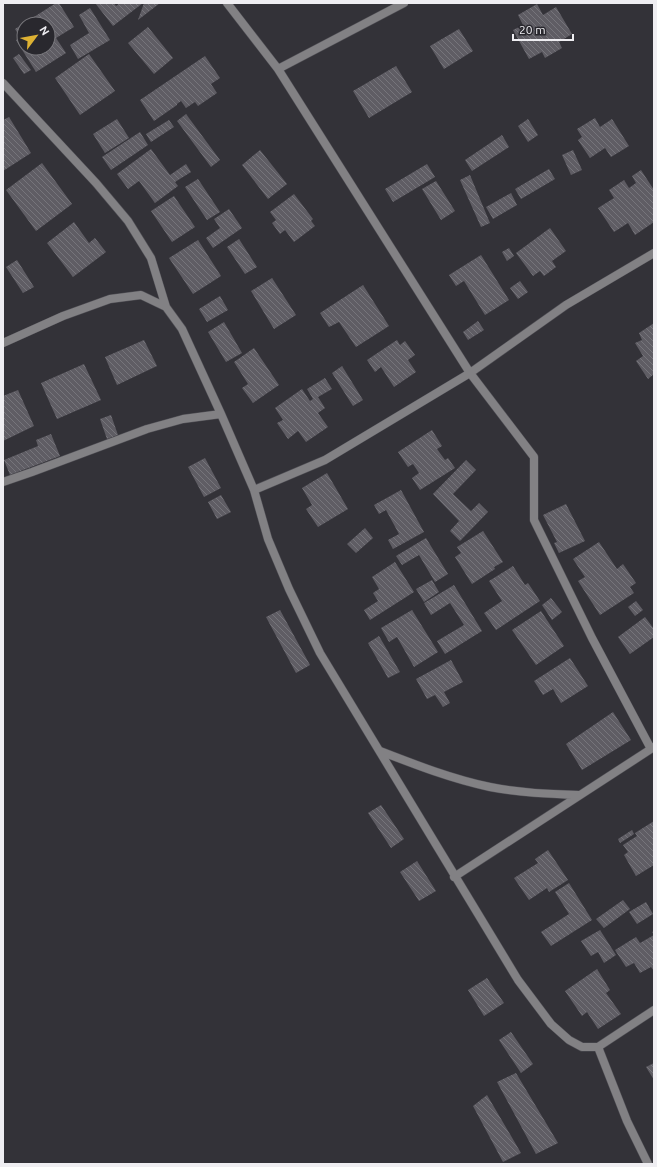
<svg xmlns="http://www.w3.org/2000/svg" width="657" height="1167" font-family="Ubuntu,sans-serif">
<defs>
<pattern id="building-back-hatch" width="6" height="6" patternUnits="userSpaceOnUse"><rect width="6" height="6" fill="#5f5d64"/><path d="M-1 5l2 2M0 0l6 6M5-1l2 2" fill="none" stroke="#76757b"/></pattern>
</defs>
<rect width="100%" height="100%" fill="#333238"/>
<path fill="url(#building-back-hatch)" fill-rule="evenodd" d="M56,3H59L74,27L56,38L66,53L36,72L16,40L20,37L15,29ZM24,24H48V48H24Z
M95,3H114L116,6L120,3H143L113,26Z
M144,3H160L138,20Z
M537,4L543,15L556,7L572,34L559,42L562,48L545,58L542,52L529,59L513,30L523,25L518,15Z
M90,8L110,40L78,59L70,45L89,33L79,15Z
M148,27L173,58L154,74L128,43Z
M459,29L473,51L444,69L430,46Z
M19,54L31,70L24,74L13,58Z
M89,54L115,91L80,115L55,78Z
M205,56L220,78L211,84L217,93L198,106L195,102L186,108L181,101L177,104V105L154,121L140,100Z
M396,66L412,92L369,118L353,91Z
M186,114L220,160L211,167L177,121Z
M9,117L31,153L3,171V120Z
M595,118L600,127L612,119L629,146L611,157L605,148L590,158L578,140L582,137L577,129Z
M117,119L129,138L105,153L93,134Z
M528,119L538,135L528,142L518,126Z
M169,120L174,127L151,142L146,134Z
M140,132L148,145L111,170L102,157Z
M502,135L509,147L472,171L465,160Z
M151,149L170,175L186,164L191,172L175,182L178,186L155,203L139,181L128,189L117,174Z
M260,150L287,184L268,199L242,165Z
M573,150L582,170L571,175L562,155Z
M42,163L72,204L36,231L6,190Z
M427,164L435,177L393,202L385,189Z
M549,169L555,179L521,199L515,189Z
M641,170L654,190V212L653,213L654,222L635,235L628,223L614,232L598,208L614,198L609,190L624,180L629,188L636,183L632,176Z
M470,175L490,223L481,227L460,180Z
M198,179L220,212L207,220L185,187Z
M436,181L455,211L441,220L422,189Z
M511,193L517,205L493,219L486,207Z
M294,194L313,219L311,221L315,226L294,242L285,230L280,234L272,223L276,220L270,212Z
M174,196L195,227L172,242L151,211Z
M229,209L242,228L213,248L206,238L220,228L214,219Z
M74,222L89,243L95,238L106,252L73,277L47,243Z
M550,228L566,251L552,261L556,267L544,276L540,271L533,276L516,253Z
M239,239L257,267L245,274L227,247Z
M198,240L221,276L193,294L169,258Z
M509,248L514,256L507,261L502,252Z
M481,255L509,300L485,315L464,281L456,286L449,275Z
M17,260L34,287L23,293L6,267Z
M272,278L296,315L274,329L251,291Z
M520,281L528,292L518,299L510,288Z
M363,285L389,326L356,347L339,322L329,327L320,313Z
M220,296L228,310L207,322L199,309Z
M478,321L484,330L468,340L463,332Z
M224,322L242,353L226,362L208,332Z
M654,323V374L648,379L636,361L643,356L635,343L642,340L639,333Z
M144,340L157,366L117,385L105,357Z
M397,340L400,345L405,341L415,355L408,360L416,372L394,387L381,367L375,372L367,360Z
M254,348L279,385L253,403L242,388L248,384L234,362Z
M84,364L101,400L57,419L41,383Z
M342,366L363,400L353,406L332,373Z
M325,378L332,389L318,397L325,408L318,413L328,427L306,442L298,431L288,439L277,423L283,420L275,408L302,389L310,401L313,399L307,389Z
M18,390L34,426L3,441V396Z
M111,415L118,435L107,439L100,419Z
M432,430L442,446L437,449L445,460L448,458L455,468L420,490L412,478L419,473L413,464L408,467L398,452Z
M51,434L60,456L10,475L4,460L38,446L36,440Z
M205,458L221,488L204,497L188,467Z
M466,460L476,470L453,494L471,511L479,503L488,512L460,541L450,531L459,521L433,494Z
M327,473L348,509L318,527L306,509L312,505L302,488Z
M401,490L424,532L393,549L388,540L399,534L386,510L379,514L374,505Z
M221,495L231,512L217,519L208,502Z
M566,504L585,541L559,553L554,543L557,542L543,515Z
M365,528L373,538L356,553L347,544Z
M483,531L503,562L494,567L495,569L472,584L455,557L461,553L457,547Z
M426,538L448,574L435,582L419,555L402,565L396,556Z
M599,542L617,569L623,564L636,583L630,587L634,593L600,615L578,581L585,577L573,559Z
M395,562L414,592L370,620L364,610L378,601L373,593L379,589L372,577Z
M513,566L525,585L528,583L540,601L496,630L484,613L502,601L489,581Z
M432,580L439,592L424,602L416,589Z
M454,585L482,631L445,654L437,641L464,625L450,603L431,615L424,603Z
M551,598L562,612L552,620L542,605Z
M636,601L643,610L635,616L628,607Z
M280,610L310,665L296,673L266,617Z
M412,610L438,652L414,667L397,637L389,642L381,628Z
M541,611L564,646L536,665L512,630Z
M645,617L654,629V637L630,654L618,637Z
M379,636L400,672L388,678L368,643Z
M570,658L588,686L561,703L553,689L543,695L534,681Z
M451,660L463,682L444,692L450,703L443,707L435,695L427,699L416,679Z
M613,712L631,740L582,770L566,744Z
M381,805L404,839L391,848L368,813Z
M654,821V865L636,876L624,855L628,852L623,845L637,836L635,833Z
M632,830L634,834L620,843L618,839Z
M548,850L568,880L549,892L547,888L529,900L514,878L538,863L535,859Z
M417,861L436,891L419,901L400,872Z
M569,883L592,920L551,946L541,932L569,914L555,892Z
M623,900L630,909L604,928L596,919Z
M646,902L653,914L637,924L629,912Z
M600,930L616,955L604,963L598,952L591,956L581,941Z
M654,931V971L651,967L640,973L634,963L626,967L615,950L636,937L640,943L654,935L652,932Z
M597,969L610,990L606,993L621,1014L598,1029L587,1012L582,1016L565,991Z
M487,978L504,1003L484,1016L468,990Z
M511,1032L533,1064L521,1073L499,1040Z
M654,1063V1080L646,1067Z
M516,1073L558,1143L536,1154L497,1082Z
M487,1095L521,1153L503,1162L473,1106Z"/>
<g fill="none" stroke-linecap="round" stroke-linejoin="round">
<g stroke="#515056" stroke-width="9">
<path id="street" d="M227,3L278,69L470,373L534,457V520L592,638L651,749
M278,69L404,3
M3,83L96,183L128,221L151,258L166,307
M3,343L63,316L110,299L141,295L166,307L182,329L221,414L254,490L268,539L289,589L320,653L518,980L551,1024L569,1040L582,1047H598L654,1010
M3,482L32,472L147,429L183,419L221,414
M254,490L325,460L470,373L566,305L654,253
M380,751C416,765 452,779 490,787C520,793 549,794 579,795
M454,877L654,747
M598,1047L627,1121L648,1164"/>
</g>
<use href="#street" stroke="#828184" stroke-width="8"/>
</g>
<rect width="657" height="1167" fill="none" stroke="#efeef2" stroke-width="8"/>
<g transform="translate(36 36) rotate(58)"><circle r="19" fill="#29282e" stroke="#78777c"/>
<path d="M0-3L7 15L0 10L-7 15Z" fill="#ddb133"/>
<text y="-6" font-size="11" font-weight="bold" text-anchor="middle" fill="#efeef2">N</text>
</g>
<path d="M513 34v6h60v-6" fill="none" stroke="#efeef2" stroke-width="2"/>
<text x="519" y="34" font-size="12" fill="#efeef2" stroke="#29282e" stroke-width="3" paint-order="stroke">20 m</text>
</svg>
